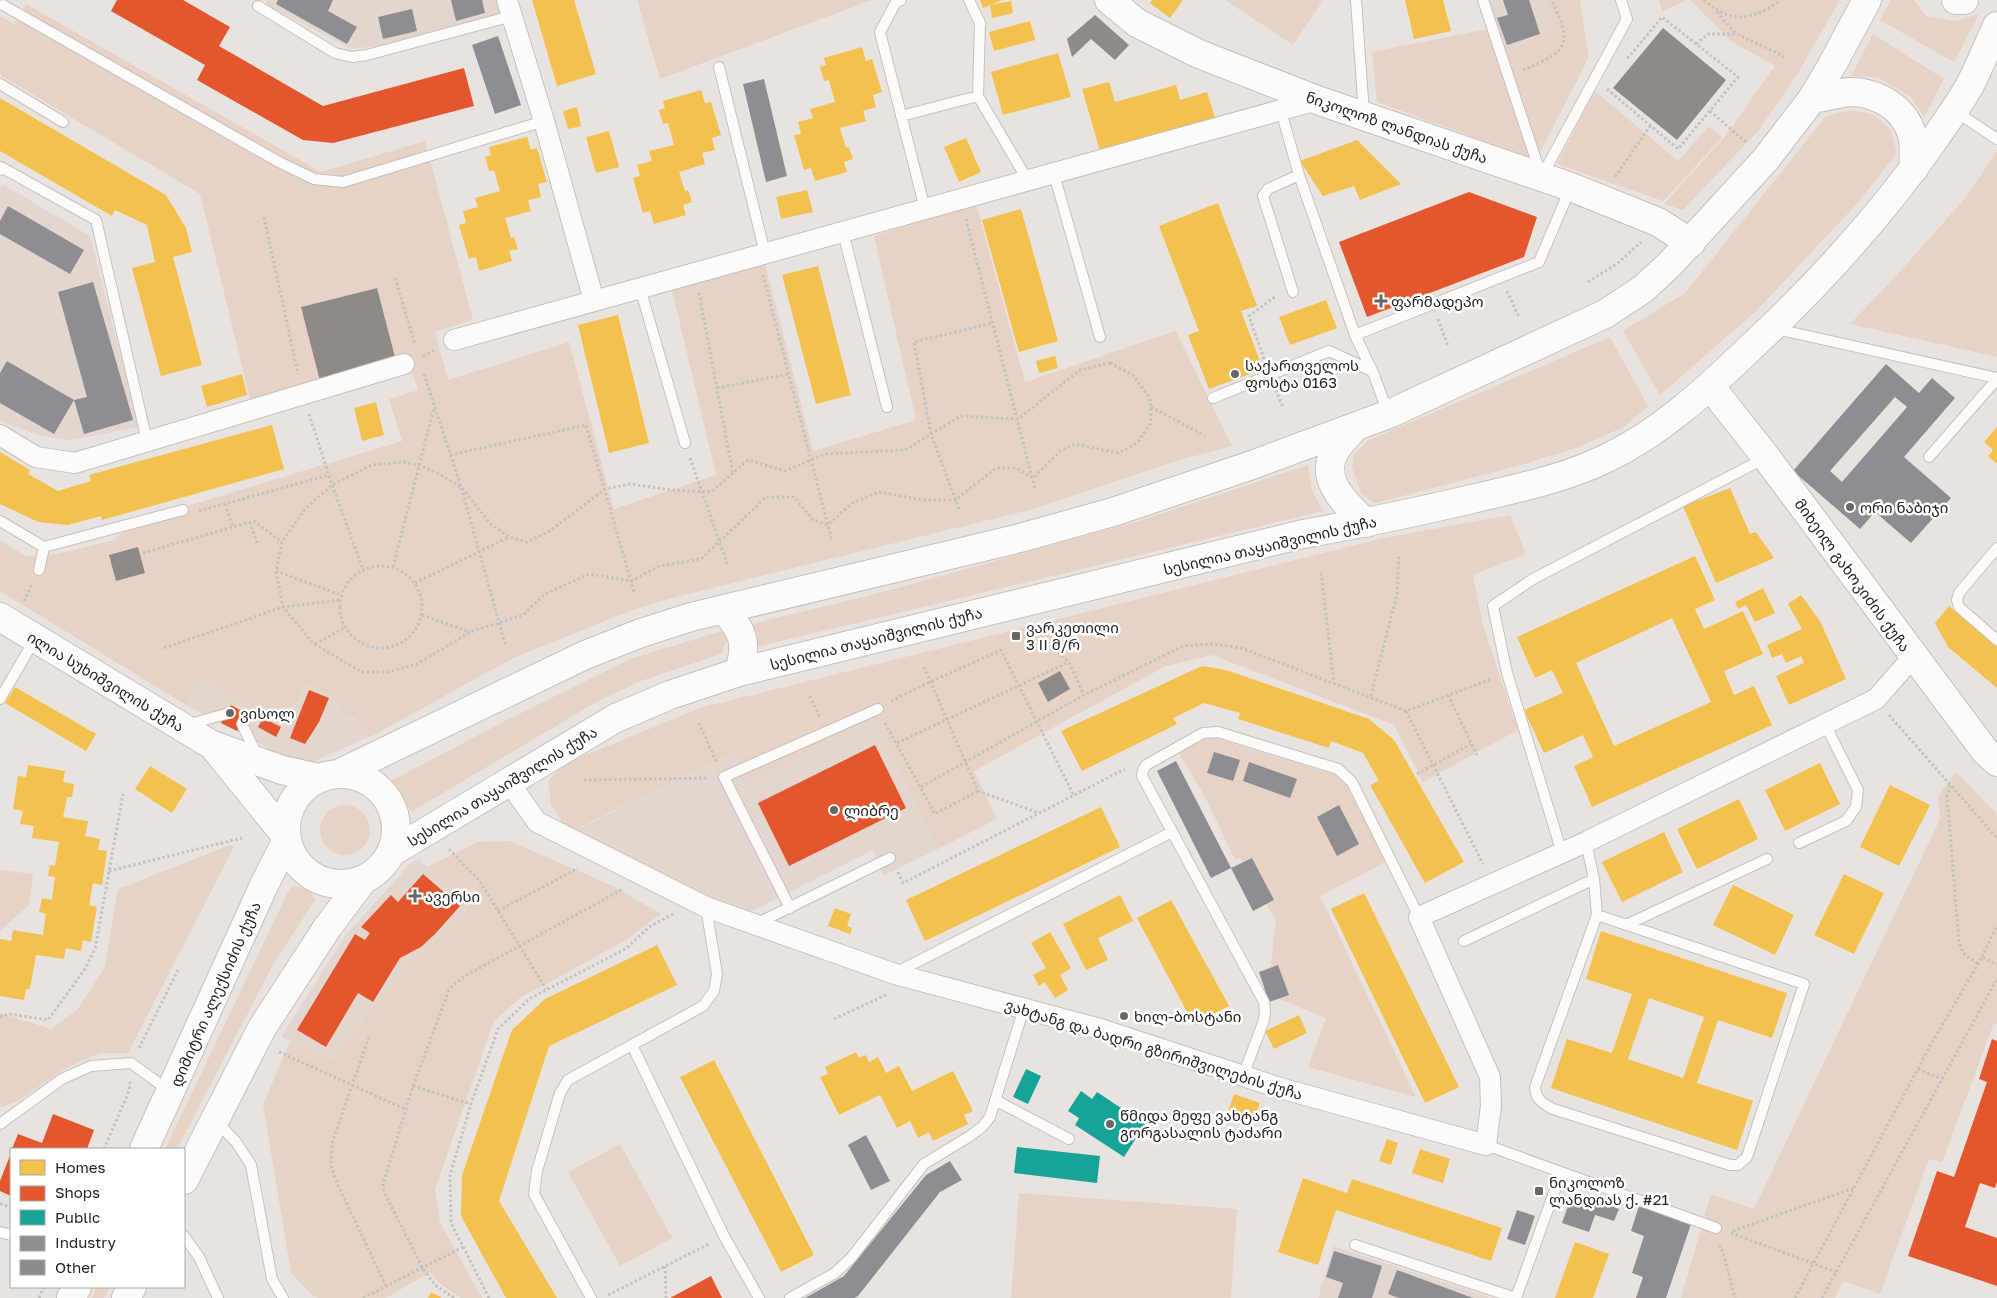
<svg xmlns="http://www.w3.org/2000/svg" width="1997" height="1298" font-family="'Golos Text','Noto Sans Georgian',sans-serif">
<rect width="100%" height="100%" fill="#e9e3e0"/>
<path fill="#e2d6cf" d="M267,0H496L500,15L395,44L351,49L265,4Z
M1489,0H1547L1556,25L1505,53Z
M2,184L90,236L139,427L71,440L41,436L7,424L0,420V188Z
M202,677L282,722L305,684L339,700L350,718L361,722L369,737L315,761L296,763L186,705Z
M874,718L938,849L883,876L873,850L746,914L573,839L578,829L732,753L748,781Z
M419,859L469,910L394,980L333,1060L281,1037L345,936L411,863Z
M1334,1246L1492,1298H1318Z"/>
<path fill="#e7d2c6" d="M637,0H872L660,79Z
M1225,0H1320L1322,2L1293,45Z
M1547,0H1580L1588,53V59L1536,160L1377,102L1372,52L1498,27L1505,53L1555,26Z
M1659,0H1687L1662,11Z
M1690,0H1840L1798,73L1759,130L1683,210L1664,204L1723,139L1775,66L1731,41Z
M1891,0H1914L1926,16L1955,21L1979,14L1954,62L1880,20Z
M26,4L321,172L425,141L473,320L435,332L448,380L569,342L614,509L716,475L672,290L765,264L813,451L916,420L874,236L976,204L1025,382L1176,331L1232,446L1173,462L1033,509L676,597L632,610L513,658L369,738L361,722L342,713L339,700L305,684L282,723L202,677L186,705L0,591V540L26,556L56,554L115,540L131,523L402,441L389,399L418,390L411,369L251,403L200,194L0,75V16L14,24Z
M1873,34L1944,79L1924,117L1911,97L1877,77L1851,76Z
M1595,91L1678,161L1709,126L1722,138L1663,201L1557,164Z
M1853,110L1874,115L1891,130L1897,153L1856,205L1755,312L1660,395L1623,331L1685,293L1826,116Z
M1997,151V357L1850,324L1896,276L1967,196Z
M1610,337L1648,406L1624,427L1576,448L1524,464L1392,499L1374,503L1361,493L1352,467L1354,455L1367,441Z
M1308,465L1312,490L1323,511L756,647L758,635L751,624L876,594L1139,521Z
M1510,515L1526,554L1473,575L1483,626L1518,730L1423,782L1394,725L1212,655L1166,666L974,771L997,819L938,849L874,718L748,782L732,753L578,828L573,839L551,805L548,781L564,764L700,708L1384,538Z
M722,631L727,640L721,654L641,681L600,700L411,812L403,796L391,781L503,722L630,659Z
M1211,737L1342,777L1386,862L1320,896L1416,1097L1308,1067L1326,1018L1267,994L1276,921L1240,858L1235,860L1205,797L1178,751Z
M1956,772L1997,814V1024L1994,1023L1942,1162L1929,1159L1880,1294L1843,1281L1835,1298H1681L1711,1194L1754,1209L1940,819L1938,796Z
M320 830a25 25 0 1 1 50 0a25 25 0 1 1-50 0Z
M510,841L615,887L661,914L623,942L520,998L494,1021L435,1189L440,1222L482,1298H461L439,1283L430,1272L386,1298H318L313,1296L291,1273L263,1105L290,1041L333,1060L394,980L468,910L427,867L478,842Z
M230,845L234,847L128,1053H100L64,1069L20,1100L0,1108V1013L51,1029L77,1010L105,967L118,889Z
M0,870L33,874L29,905L0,931Z
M292,887C303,886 312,889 315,900L274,963L177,1149H165L288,892Z
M620,1144L672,1238L620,1266L568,1172Z
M1019,1193L1237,1209L1231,1298H1011Z
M97,1287H110L104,1298H92Z"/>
<path fill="#f2c14e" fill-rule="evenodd" d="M532,0H574L596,74L557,86Z
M980,0H1002L983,8Z
M1152,0H1183L1170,18L1150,3Z
M1405,0H1443L1451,31L1414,39Z
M1011,1L1013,13L992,18L990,5Z
M1030,21L1035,40L994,51L989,32Z
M862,47L866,61L872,59L882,92L873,95L876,107L863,111L866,121L840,128L846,148L849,147L853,159L844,162L847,172L815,181L811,168L804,170L794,135L801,134L798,122L813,118L810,109L835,102L829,80L824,81L820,67L826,65L824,58Z
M1058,53L1071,97L1003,115L991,72Z
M1109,82L1115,102L1176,85L1180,100L1207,92L1215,118L1100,151L1082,89Z
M701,90L705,103L711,102L721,135L712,138L715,150L702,153L705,164L679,172L685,191L688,190L692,202L683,205L686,215L654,224L650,211L643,213L633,178L640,176L637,165L652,161L649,151L674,145L668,123L663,124L659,110L665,108L663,101Z
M0,98L166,195L186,228L192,252L173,257L202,365L161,376L132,268L155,262L147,225L115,210L112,216L0,151Z
M577,107L581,126L568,129L563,111Z
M609,131L619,167L596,173L586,137Z
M527,137L531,150L537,148L547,182L538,184L541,197L528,200L531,211L505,218L511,238L514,237L518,249L509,251L512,261L479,271L476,257L469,259L459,225L466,223L463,211L478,207L475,198L500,191L494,170L489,171L485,157L491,155L489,147Z
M966,138L981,172L959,182L944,147Z
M1357,140L1401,184L1360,200L1354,186L1323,196L1300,161Z
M807,190L813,212L781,219L776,197Z
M1218,203L1257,306L1241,311L1263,369L1209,389L1188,335L1199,331L1159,226Z
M1021,209L1058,341L1019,352L982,220Z
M818,266L851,395L816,404L782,275Z
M1326,300L1337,328L1290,345L1279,317Z
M618,315L649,443L609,453L578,325Z
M1055,356L1058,368L1039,373L1036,361Z
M242,374L247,395L207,407L201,386Z
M376,402L384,435L362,441L354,408Z
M272,425L284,469L102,520L101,516L68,525L38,522L0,504V452L30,470L28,474L58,491L91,481L89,475Z
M1997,427V464L1988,456L1993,450L1984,442Z
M1730,488L1750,534L1756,532L1774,558L1716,583L1683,506Z
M1695,556L1715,600L1695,609L1704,629L1743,611L1763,654L1724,671L1734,695L1754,686L1772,725L1592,807L1574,766L1593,757L1583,735L1544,753L1524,710L1563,693L1552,670L1535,678L1517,637ZM1672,618L1711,702L1614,746L1576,663Z
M1763,588L1775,613L1755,622L1746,605L1738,609L1735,602Z
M1801,595L1820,621L1846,679L1789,705L1776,676L1804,663L1801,656L1786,663L1782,654L1772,658L1767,645L1802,629L1788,604Z
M1949,606L1997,647V688L1948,647L1935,623Z
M1202,666L1226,670L1369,719L1394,740L1464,862L1425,883L1370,785L1379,781L1363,753L1331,741L1329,748L1238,719L1240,713L1204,703L1173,718L1177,724L1082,771L1061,731Z
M15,687L96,734L86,751L5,703Z
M1820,763L1840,804L1785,831L1765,790Z
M28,765L65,771L63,782L74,784L72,797H67L63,817L88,821L85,836L100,839L98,850L107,851L102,885L93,883L89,905L97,907L91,942L83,940L81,951L66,948L64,959L36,955L30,989H26L24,1000L0,996V939L11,941L13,930L43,935L46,914L39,912L42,898L52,900L55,877L48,876L50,865L55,866L59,842L32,838L34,826L20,824L23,811L13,809L18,776L26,777Z
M150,766L187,789L172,813L135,789Z
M1890,785L1930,805L1899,866L1860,847Z
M1739,799L1758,839L1697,869L1677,829Z
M1101,807L1120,847L925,941L906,900Z
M1664,832L1683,872L1622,902L1602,862Z
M1844,874L1884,893L1854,954L1814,935Z
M1733,885L1794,915L1775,955L1713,925Z
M1364,893L1459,1087L1425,1103L1331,909Z
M1120,895L1133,921L1098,938L1108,960L1086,970L1063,924Z
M1171,900L1229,1006L1194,1025L1137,918Z
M835,908L851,914L847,926L852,928L850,934L828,926Z
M1601,931L1787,993L1772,1038L1718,1020L1697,1083L1753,1101L1737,1150L1551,1088L1567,1039L1612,1053L1632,994L1586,979ZM1649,998L1704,1017L1683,1078L1628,1059Z
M1050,932L1071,968L1060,975L1068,990L1055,998L1045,982L1039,986L1033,975L1046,968L1031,943Z
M657,945L677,985L549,1046L499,1201L557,1298H506L461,1216L462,1175L512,1030L545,999Z
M1299,1015L1307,1033L1274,1049L1265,1031Z
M856,1052L859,1058L866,1055L869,1062L878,1057L886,1073L899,1066L912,1091L953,1071L973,1111L964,1115L968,1124L933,1141L929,1132L918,1138L910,1121L897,1128L880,1095L839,1115L820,1077L828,1074L825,1067Z
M714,1060L814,1255L781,1272L680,1077Z
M1234,1094L1260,1103L1253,1123L1227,1115Z
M1387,1139L1398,1143L1391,1165L1379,1161Z
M1420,1149L1450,1159L1443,1183L1412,1173Z
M1303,1178L1347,1193L1352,1179L1502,1228L1491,1261L1336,1210L1318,1265L1278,1252Z
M1575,1242L1609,1254L1593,1298H1555Z
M431,1292L442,1298H428Z"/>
<path fill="#e4572e" d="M117,0H183L230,27L219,46L323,106L464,68L474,106L333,143L303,140L197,80L205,65L111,11Z
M1469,192L1537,217L1524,257L1367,317L1339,242Z
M309,690L329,698L319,722L305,744L290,738Z
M231,705L247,714L237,731L221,723Z
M263,718L281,727L276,737L258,727Z
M875,745L906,808L789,866L758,803Z
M423,874L460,906L435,934L421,947L400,958L373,1002L358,993L326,1047L297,1030L355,934L365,940L370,933L361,927L391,895L398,902Z
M1992,1039L1997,1041V1182L1995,1188L1980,1183L1965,1227L1997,1238V1286L1908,1256L1937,1171L1954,1177L1987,1082L1979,1079Z
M53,1114L94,1130L87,1149H12L18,1134L42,1143Z
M11,1153V1196L0,1191V1181Z
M711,1276L722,1298H670Z"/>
<path fill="#17a398" d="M1026,1069L1041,1076L1028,1104L1013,1097Z
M1081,1091L1092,1099L1097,1092L1145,1124L1124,1157L1075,1125L1079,1118L1068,1111Z
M1017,1147L1100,1156L1097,1183L1014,1173Z"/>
<path fill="#8d8d92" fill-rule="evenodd" d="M278,0H333L328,11L357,27L347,44L276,4Z
M451,0H482L485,13L456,21Z
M1503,0H1529L1540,34L1507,45L1497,18L1508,15Z
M412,9L417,31L383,39L378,17Z
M498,36L521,105L495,114L472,45Z
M764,79L787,176L766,182L743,84Z
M8,206L84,250L70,274L0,234V221Z
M93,282L133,420L84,434L74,400L87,397L58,292Z
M7,361L74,400L54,434L0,403V373Z
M1886,364L1919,393L1932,378L1955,398L1904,457L1951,498L1911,543L1875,512L1860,529L1793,471ZM1895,397L1907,407L1842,482L1830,471Z
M1214,752L1240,760L1233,781L1207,773Z
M1176,761L1231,868L1252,858L1274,900L1253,911L1231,868L1211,878L1157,771Z
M1249,762L1297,779L1290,798L1243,781Z
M1339,805L1359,844L1337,856L1317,817Z
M1278,965L1289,995L1269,1002L1259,972Z
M866,1135L890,1181L871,1190L848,1145Z
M950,1161L962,1180L940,1192L858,1296L854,1298H805L844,1276L926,1175Z
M1573,1192L1619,1209L1614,1221L1595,1215L1589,1232L1562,1223Z
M1639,1206L1691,1224L1666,1298H1636L1643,1277L1632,1273L1644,1236L1631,1231Z
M1517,1210L1535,1216L1525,1245L1507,1239Z
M1334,1251L1382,1266L1372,1298H1338L1343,1283L1326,1277Z
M1397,1270L1473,1298H1399L1388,1294Z"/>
<path fill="#8e8a88" d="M1095,15L1129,45L1115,60L1091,39L1072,57L1067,39Z
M1663,28L1726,80L1677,140L1613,88Z
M377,288L396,361L320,381L301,307Z
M138,547L145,573L116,581L109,555Z
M1060,671L1070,689L1048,702L1038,683Z"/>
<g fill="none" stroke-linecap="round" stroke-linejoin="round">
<g stroke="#c5c0bd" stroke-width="12">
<path id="lane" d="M901,0L896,2L880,32L925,209
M969,0L980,23L978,96L1028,181
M1356,0L1364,114
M1483,0L1540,172
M3,5L279,162L314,179L343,182L544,121
M258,6L335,53L352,57L367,55L512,16
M719,67L765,253
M0,84L63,122
M1281,111L1299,175L1355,335L1374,375L1388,413
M1955,111L1997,139
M901,116L978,96
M0,170L1,167L96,220L147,441
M1054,174L1100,337
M1542,176L1627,19L1621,0
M843,232L887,407
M640,288L685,443
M1293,292L1263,196L1268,189L1299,175
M1776,329L1997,378
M1355,335L1539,262L1570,189
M1213,398L1329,351L1372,371
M1929,457L1997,379
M0,521L44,547L39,570
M44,547L183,510
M1997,548L1959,593L1957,600L1959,607L1997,640
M0,699L35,639
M242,724L257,755
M186,725L226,714
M1586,842L1594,879L1597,915L1535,1087C1536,1100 1542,1103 1553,1109L1730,1165H1738L1747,1157L1804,984L1597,915
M1799,843L1846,821L1856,807L1858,790L1825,724
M1562,853L1507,673L1493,606L1533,579L1765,458
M790,908L724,777L878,709
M756,924L890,858
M1626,925L1767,859
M1464,941L1594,879
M897,972L1172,832
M632,1045L724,1236L759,1298
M1243,1076L1264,1020L1265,1011L1264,1002L1142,776L1143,770L1146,765L1203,733L1218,732L1338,769L1352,782L1419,917
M995,1100L1069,1139
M216,1121L236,1142L251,1165L272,1279L283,1298
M0,1124L62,1079L91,1066L131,1063L168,1090
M1486,1145L1716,1228
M0,1232L11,1235
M184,1236L199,1257L218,1298
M1355,1245L1516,1298L1561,1173
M591,1298L534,1194L537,1171L560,1093L568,1080L703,1006L714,991L717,974L706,907
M790,1298L835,1273L851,1258L924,1164L970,1136L982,1127L990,1117L1024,1008"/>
</g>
<g stroke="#c5c0bd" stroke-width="22">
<path id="street" d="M507,0L544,121L594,301
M454,340L1317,100
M0,435L36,457L75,463L404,364
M508,781L537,822L706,907L895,974L1100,1029L1280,1088L1486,1145L1491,1106L1490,1077L1419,917L1586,842L1876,699L1913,657"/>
</g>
<g stroke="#c5c0bd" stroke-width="30">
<path id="secondary" d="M1109,0L1137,23L1199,54L1317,100L1571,187L1658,222L1691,243
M1956,0H1964
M1812,99C1825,97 1838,93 1850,92C1877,92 1905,108 1912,135C1915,145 1913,159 1914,169
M1710,386L1766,457L1985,751L1997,762
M1355,427C1349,434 1342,440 1337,448C1316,478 1346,504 1366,523
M724,609C743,632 748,642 739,672
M0,617L212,745L282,770L319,778
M213,746L286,836
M286 829a55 55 0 1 1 110 0a55 55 0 1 1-110 0Z
M338,774L585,655L641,633L691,617L1020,538L1113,512L1252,465L1389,414L1605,314L1643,289L1669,265L1766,159L1812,99L1832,65L1867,0
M392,852L616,718L670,695L739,672L1303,534C1360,524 1416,512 1472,499C1518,488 1564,479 1607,458C1661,432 1704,392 1747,351C1816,287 1882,215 1936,137C1948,119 1961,102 1971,83C1980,65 1988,45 1997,26
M144,1149L265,883L287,840
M184,1180L262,1028L327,928L363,880
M71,1298L77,1287
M126,1298L132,1287"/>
</g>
<path stroke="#c4c2c1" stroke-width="3" stroke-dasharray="2.5 2.5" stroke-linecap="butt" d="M1704,0C1732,25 1752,20 1781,0
M1717,12L1736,34
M1696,44L1708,34H1737L1787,58
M1523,70C1538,63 1567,55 1564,33C1563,23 1555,10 1552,0
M1607,89L1678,149L1738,77L1662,17L1627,59
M1710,111L1747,143
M1615,177L1650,126
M264,217L298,374
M966,219L1035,489
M763,275L832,541
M395,278L415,344
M1588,282L1618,263L1641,242
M1507,291L1519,317
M699,293L733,474
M1438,319L1448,346
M423,356L435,350
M1264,359L1249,316L1276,296
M1110,363L1133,375L1150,398L1151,423L1137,443L1119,453L1074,444L1063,449L1033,478L1016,468H996L955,500H923L879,492L852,503L828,525L813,520L794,497H766L701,559L659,566L631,581L589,574L545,594L523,615L470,632L417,664L389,672H362L314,644L283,607L276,571L282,542L305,509L332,485L372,465L403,462L419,465L441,475L461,487L490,523L509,537L527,542L550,531L605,489L630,484L672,490L711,492L748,460L785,471L825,454L905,450L961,416L1018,419L1080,370Z
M424,374L461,487L505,644
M717,388L788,374
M1276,390L1283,408
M1151,407L1205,436
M309,414L332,485L363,569
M450,455L586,425L634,592
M690,458L728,566
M225,504L233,527
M959,509L931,434L914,342L993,323
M199,511L329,475
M250,522L258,546
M143,553L254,521L282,542
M340 607a41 41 0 1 1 82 0a41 41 0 1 1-82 0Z
M393,567L434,408
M276,571L341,595
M1321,573L1334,683
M415,583L509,537
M24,601L32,584
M422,615L470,632
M1043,639L1069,662L1084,695
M315,644L346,627
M164,648L283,607L340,600
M924,667L978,791L1039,813
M1448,695L1477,755
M810,696L820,718
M1371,696L1397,594L1399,555
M891,701L930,682L1001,650L1074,796
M1406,711L1483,864
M1889,715L1997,838
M699,723L717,763
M885,723L935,814L978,791
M897,743L1069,662
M1417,774L1471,744
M584,780L708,778
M1950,785L1947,796L1959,942L1963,953L1978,964
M921,787L1084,695L1183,646L1213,644L1241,648L1406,711L1492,679
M449,849L479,880L546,989
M109,871L242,838
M898,872L903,883L1125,769
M498,911L578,868
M1982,957L1997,925
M0,1017L9,1014L48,1020L85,969L95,949L123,794
M834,1019L888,994
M369,1037L332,1143L331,1165L335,1179L386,1286
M139,1048L178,970
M279,1052L405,1109
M1918,1069L1942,1079
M413,1086L471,1104
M104,1149L129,1091L130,1082
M0,1204L11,1207
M1733,1231L1854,1188
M1731,1233L1836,1272
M1719,1245L1723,1252L1735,1298
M665,1266L666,1298
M608,1295L709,1244
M39,1298L44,1287
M363,1298L463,1247
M454,1298L435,1285L423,1269L384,1192L383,1184L413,1086L449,990L463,977L623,889
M489,1298L451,1223L450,1175L471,1104L498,1029L529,999L627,948L649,927L673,914
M1795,1298L1930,1046L1978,964L1982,957L1997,965
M1822,1298L1997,979"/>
<use href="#lane" stroke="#fcfbfa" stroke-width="10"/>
<use href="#street" stroke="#fcfbfa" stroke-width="20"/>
<use href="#secondary" stroke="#fcfbfa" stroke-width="28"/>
</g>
<g fill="#6a6663" stroke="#fff" stroke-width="2">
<path d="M1378.5 293.5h5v5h5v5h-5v5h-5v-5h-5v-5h5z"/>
<circle cx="1235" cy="374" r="5"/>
<circle cx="1850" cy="507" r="5"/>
<rect x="1011" y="631" width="10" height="10" rx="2.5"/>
<circle cx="230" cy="713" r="5"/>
<circle cx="834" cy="810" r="5"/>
<path d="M412.5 888.5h5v5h5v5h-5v5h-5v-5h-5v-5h5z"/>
<circle cx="1124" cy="1016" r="5"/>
<circle cx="1110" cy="1124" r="5"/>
<rect x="1534" y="1186" width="10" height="10" rx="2.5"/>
</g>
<g text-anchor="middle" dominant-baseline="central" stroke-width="5" stroke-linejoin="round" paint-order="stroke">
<g font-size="15" fill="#262220" stroke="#fff">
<text transform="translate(1397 127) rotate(19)">ნიკოლოზ ლანდიას ქუჩა</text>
<text transform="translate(1270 545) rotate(-13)">სესილია თაყაიშვილის ქუჩა</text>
<text transform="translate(1853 575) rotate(54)">მიხეილ გახოკიძის ქუჩა</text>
<text transform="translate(876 638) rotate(-14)">სესილია თაყაიშვილის ქუჩა</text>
<text transform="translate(106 681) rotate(31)">ილია სუხიშვილის ქუჩა</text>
<text transform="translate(502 786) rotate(-31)">სესილია თაყაიშვილის ქუჩა</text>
<text transform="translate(215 994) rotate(-66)">დიმიტრი ალექსიძის ქუჩა</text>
<text transform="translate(1154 1049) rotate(17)">ვახტანგ და ბადრი გზირიშვილების ქუჩა</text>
</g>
<g font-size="15" fill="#262220" stroke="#fff" text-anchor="start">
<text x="1391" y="301">ფარმადეპო</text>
<text x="1245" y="365">საქართველოს<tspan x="1245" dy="17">ფოსტა 0163</tspan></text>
<text x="1860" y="507">ორი ნაბიჯი</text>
<text x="1026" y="627">ვარკეთილი<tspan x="1026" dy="17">3 II მ/რ</tspan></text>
<text x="240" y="713">ვისოლ</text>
<text x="844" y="810">ლიბრე</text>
<text x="425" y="896">ავერსი</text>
<text x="1134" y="1016">ხილ-ბოსტანი</text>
<text x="1120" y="1115">წმიდა მეფე ვახტანგ<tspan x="1120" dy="17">გორგასალის ტაძარი</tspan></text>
<text x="1549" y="1182">ნიკოლოზ<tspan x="1549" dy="17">ლანდიას ქ. #21</tspan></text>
</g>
</g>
<rect x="10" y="1148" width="175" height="140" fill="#ffffff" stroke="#a8a7a6"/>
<rect x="20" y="1160" width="25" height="15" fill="#f2c14e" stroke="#a8a7a6"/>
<text x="55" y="1173" font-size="15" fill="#262220">Homes</text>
<rect x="20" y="1186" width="25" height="15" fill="#e4572e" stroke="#a8a7a6"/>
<text x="55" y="1198" font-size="15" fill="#262220">Shops</text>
<rect x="20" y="1210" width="25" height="15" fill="#17a398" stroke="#a8a7a6"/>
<text x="55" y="1223" font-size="15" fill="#262220">Public</text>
<rect x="20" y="1236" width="25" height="15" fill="#8d8d92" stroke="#a8a7a6"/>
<text x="55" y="1248" font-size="15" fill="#262220">Industry</text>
<rect x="20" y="1260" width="25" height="15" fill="#8e8a88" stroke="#a8a7a6"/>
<text x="55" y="1273" font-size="15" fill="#262220">Other</text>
</svg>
